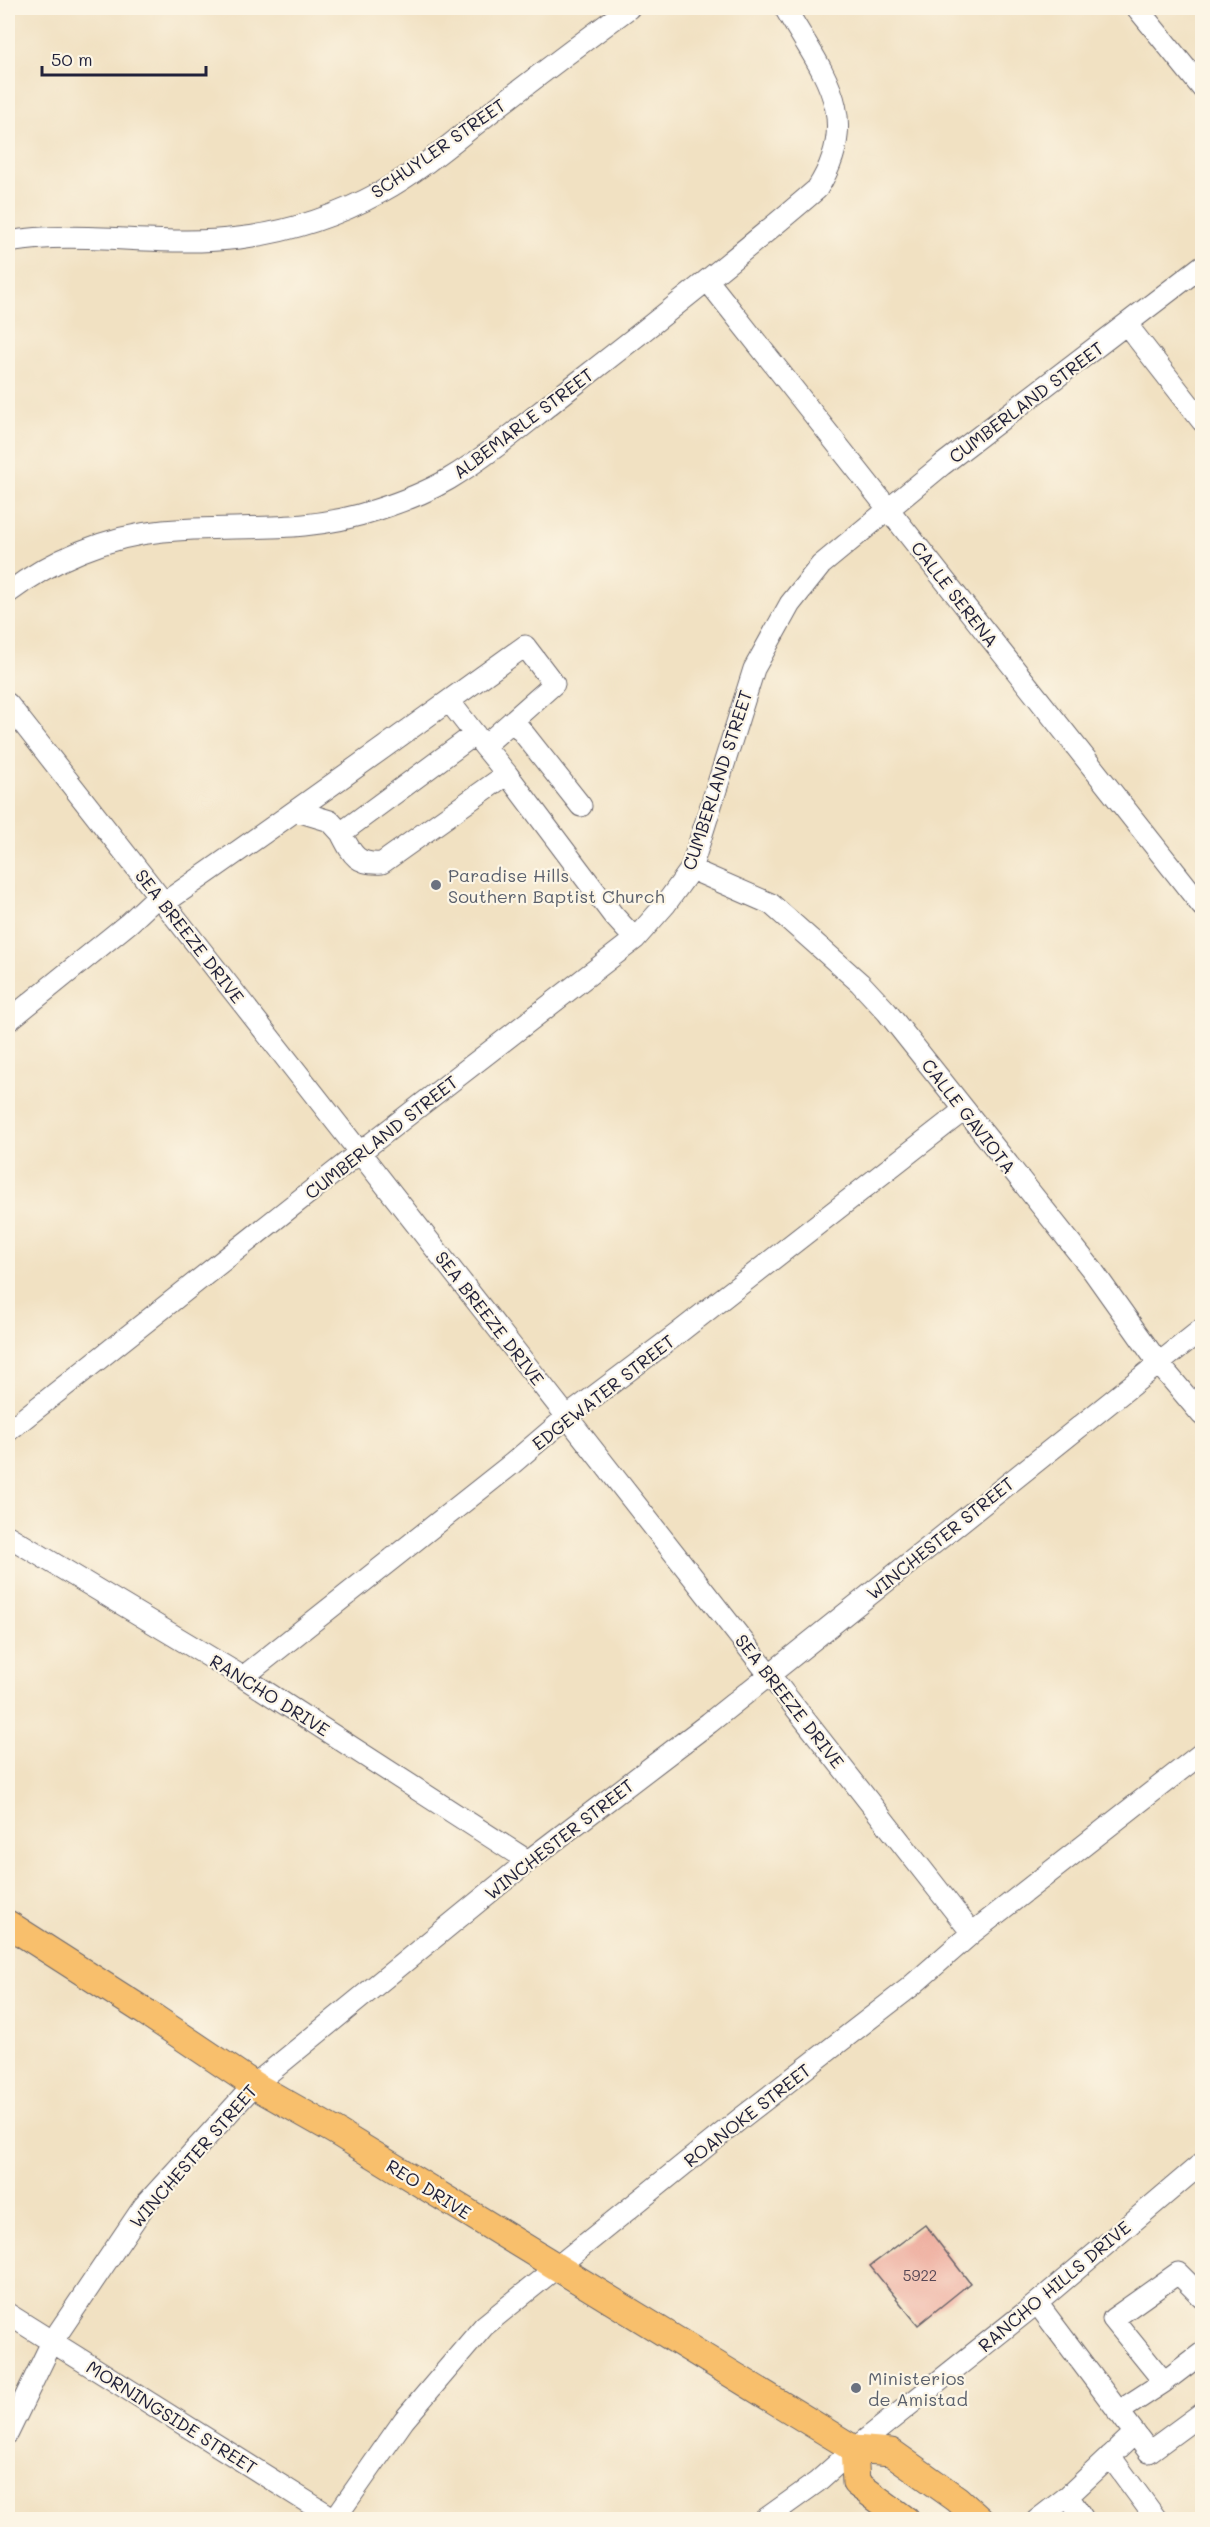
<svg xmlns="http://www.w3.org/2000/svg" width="1210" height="2527" font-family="Mali,sans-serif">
<rect width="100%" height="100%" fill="#fcf5e5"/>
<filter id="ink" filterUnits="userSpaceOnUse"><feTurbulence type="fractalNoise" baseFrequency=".0167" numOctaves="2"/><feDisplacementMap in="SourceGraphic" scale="12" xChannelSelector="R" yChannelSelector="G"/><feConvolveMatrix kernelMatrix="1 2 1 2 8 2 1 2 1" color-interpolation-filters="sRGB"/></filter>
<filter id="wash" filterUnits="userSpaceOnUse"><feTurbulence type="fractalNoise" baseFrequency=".008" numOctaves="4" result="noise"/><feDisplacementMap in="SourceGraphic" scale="24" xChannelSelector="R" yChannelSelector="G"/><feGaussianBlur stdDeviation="1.35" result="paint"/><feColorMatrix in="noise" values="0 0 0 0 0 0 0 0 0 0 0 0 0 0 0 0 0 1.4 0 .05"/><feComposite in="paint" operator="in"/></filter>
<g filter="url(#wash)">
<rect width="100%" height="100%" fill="#f1e1c2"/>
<g id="blocks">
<path fill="#eead9f" d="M925,2225L970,2283L918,2325L870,2266Z"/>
</g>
</g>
<g filter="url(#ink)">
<use href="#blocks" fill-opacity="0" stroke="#6a656a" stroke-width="1.5"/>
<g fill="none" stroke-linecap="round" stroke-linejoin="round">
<g stroke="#6a656a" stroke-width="23">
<path id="minor" d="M1137,8L1202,88
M8,242C84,229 162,248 239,238C289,232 337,216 381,192C420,171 459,137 495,109C539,75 584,41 629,8
M708,281L1202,906
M1127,325L1202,421
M8,593C51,560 108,536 163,531C238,524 301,535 376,510C401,502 427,492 449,479C494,452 535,415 577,383C658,320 739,256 817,189C864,116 821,71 785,8
M8,704L972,1933
M513,720L581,806
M475,734L341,833C352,854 356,865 382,863L507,774L484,746
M507,774L613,915L635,939
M297,811L330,821L341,833
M691,869L771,904L860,983L887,1012L1093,1271L1159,1364L1202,1415
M164,903C286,819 405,732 525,646L554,684L484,746L449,701
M8,1021L129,923L158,896
M8,1431L359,1153L635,939L665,905L691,869L754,669L790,604L821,565L942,465L1202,266
M8,1536L243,1677L528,1861
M243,1677L513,1463L568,1416L677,1334L964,1110
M1202,2297L1178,2273L1113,2319L1164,2382L1202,2353
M1037,2303L1149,2452L1202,2413
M8,2314L336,2520
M1118,2412L1164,2382
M8,2433L52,2342L144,2206L254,2085L528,1861L709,1723L1202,1329
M1110,2456L1157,2520
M334,2520L404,2420L484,2326L740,2119L909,1988L972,1933L1202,1753
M764,2520L817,2482L854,2449L1037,2303L1202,2163
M1037,2520L1068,2496
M1084,2520L1068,2496L1135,2433"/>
</g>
<g stroke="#6a656a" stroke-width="29">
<path id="major" d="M8,1924L147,2013L254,2085L335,2131L854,2449L891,2452L957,2499L980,2520
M854,2449L856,2483L906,2520"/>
</g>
<use href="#minor" stroke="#fff" stroke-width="21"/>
<use href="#major" stroke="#f8bf6c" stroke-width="27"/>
</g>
</g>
<g fill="#6b7280" stroke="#fcf5e5" stroke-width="2">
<circle cx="436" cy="885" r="6"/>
<circle cx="856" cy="2388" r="6"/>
</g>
<g text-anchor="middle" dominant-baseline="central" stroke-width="4.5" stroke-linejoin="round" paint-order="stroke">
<g font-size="15" fill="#554554">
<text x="920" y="2275">5922</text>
</g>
<g font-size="18" fill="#22223b" stroke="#fcf5e5">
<text transform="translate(438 148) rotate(-35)">SCHUYLER STREET</text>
<text transform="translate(1026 402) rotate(-37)">CUMBERLAND STREET</text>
<text transform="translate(523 423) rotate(-37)">ALBEMARLE STREET</text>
<text transform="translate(955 594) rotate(52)">CALLE SERENA</text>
<text transform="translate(717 780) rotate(-72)">CUMBERLAND STREET</text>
<text transform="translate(190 936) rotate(52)">SEA BREEZE DRIVE</text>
<text transform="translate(969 1116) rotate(52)">CALLE GAVIOTA</text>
<text transform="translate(381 1137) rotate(-38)">CUMBERLAND STREET</text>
<text transform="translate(490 1318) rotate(52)">SEA BREEZE DRIVE</text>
<text transform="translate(603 1392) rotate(-38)">EDGEWATER STREET</text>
<text transform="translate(940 1538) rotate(-39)">WINCHESTER STREET</text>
<text transform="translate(270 1695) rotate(32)">RANCHO DRIVE</text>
<text transform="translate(790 1701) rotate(52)">SEA BREEZE DRIVE</text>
<text transform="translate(559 1839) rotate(-38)">WINCHESTER STREET</text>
<text transform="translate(747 2115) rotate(-38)">ROANOKE STREET</text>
<text transform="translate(193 2156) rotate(-49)">WINCHESTER STREET</text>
<text transform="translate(429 2189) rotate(32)">REO DRIVE</text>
<text transform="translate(1054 2286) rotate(-40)">RANCHO HILLS DRIVE</text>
<text transform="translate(172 2417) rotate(32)">MORNINGSIDE STREET</text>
</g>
<g font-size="18" fill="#5b616d" stroke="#fcf5e5" text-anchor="start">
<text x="448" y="875">Paradise Hills<tspan x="448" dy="21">Southern Baptist Church</tspan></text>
<text x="868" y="2378">Ministerios<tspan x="868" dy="21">de Amistad</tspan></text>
</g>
</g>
<rect width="1210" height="2527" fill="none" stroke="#fcf5e5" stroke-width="30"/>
<path d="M42 66v9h164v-9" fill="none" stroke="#22223b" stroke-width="3"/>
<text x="51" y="66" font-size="18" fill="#22223b" stroke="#fcf5e5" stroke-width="4.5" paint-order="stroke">50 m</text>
</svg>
